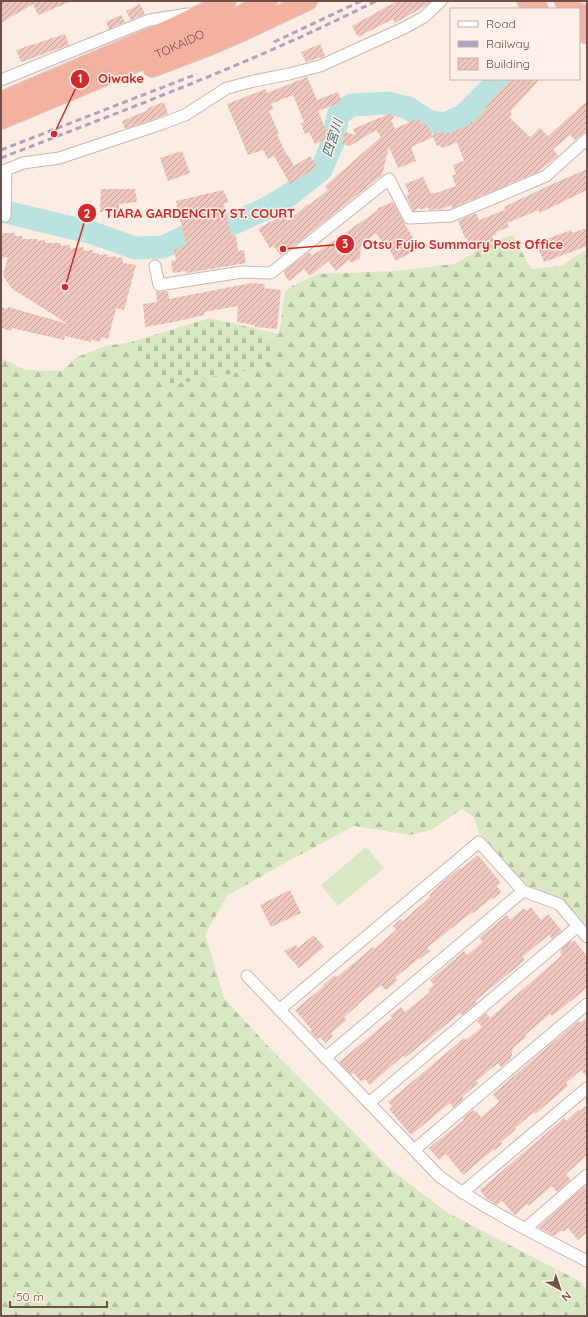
<svg xmlns="http://www.w3.org/2000/svg" width="588" height="1317" font-family="Quicksand,'Noto Sans JP',sans-serif">
<defs>
<pattern id="forest-firs" width="22" height="20" patternUnits="userSpaceOnUse"><rect width="22" height="20" fill="#dae7c3"/><path d="M5 1l3.5 6h-7zM16 11l3.5 6h-7z" fill="#b5bea0"/></pattern>
<pattern id="cemetery-stones" width="16" height="16" patternUnits="userSpaceOnUse"><rect width="16" height="16" fill="#dae7c3"/><path d="M2 7V4a2 2 0 0 1 4 0v3zM10 15v-3a2 2 0 0 1 4 0v3z" fill="#b5bea0"/></pattern>
<pattern id="building-hatch" width="6" height="6" patternUnits="userSpaceOnUse"><rect width="6" height="6" fill="#eec6bd"/><path d="M-1 1l2-2M0 6l6-6M5 7l2-2" fill="none" stroke="#c5a39c"/></pattern>
</defs>
<rect width="100%" height="100%" fill="#fbede4"/>
<path fill="#dae7c3" d="M366,847L384,868L338,906L321,885Z"/>
<path fill="url(#forest-firs)" d="M513,235L531,269L561,266L587,249V930L523,886L479,833L474,817L462,809L431,830L410,835L354,826L281,865L228,895L205,934L224,998L268,1046L390,1169L448,1213L581,1282L587,1290V1316H1V358L26,370L62,371L77,357L105,346L131,342L164,386L276,350L257,329L279,334L285,292L292,286L318,274L396,271L454,264L495,241Z"/>
<path fill="url(#cemetery-stones)" d="M210,318L257,329L276,350L270,366L164,386L131,342Z"/>
<g fill="none" stroke-linecap="round" stroke-linejoin="round">
<path stroke="#bae3e0" stroke-width="23" d="M1,211L93,233L135,248L163,247L186,236L223,228L265,209L288,196L321,170L333,142L338,115L351,105L389,103L408,108L428,121L444,124L463,116L500,79"/>
</g>
<path fill="url(#building-hatch)" d="M1,1H72L38,15L33,4L1,23Z
M397,1H431L427,5L395,23L393,19L358,37L352,26Z
M140,4L145,14L131,20L126,11Z
M121,15L125,22L109,29L106,22Z
M65,34L69,45L21,62L16,50Z
M320,44L325,56L306,62L301,52Z
M307,77L317,100L338,92L342,102L318,111L329,138L315,144L309,132L305,134L301,124L304,122L293,95L271,104L274,109L269,111L279,134L277,135L287,156L288,155L294,166L310,156L317,167L290,184L274,156L268,159L263,150L248,155L227,104L266,89L267,93Z
M512,79H540L510,112L512,114L509,117L530,137L540,128L548,136L587,101V132L583,134L575,140L570,135L553,149L558,156L538,172L452,208L451,205L442,209L429,210L428,207L421,210L420,208L413,211L406,196L409,194L405,184L423,177L431,194L433,193V194L456,186L452,176L456,174L453,165L464,161L457,142L443,148L439,145L437,146L432,135L443,131L444,135L470,125L469,123L474,121L487,108L485,106Z
M164,102L168,114L125,129L122,121L148,110V108Z
M391,113L394,118L391,120L395,129L418,118L421,125L426,123L433,137L411,147L416,161L398,168L389,147L382,175L281,256L273,246L270,248L258,229L271,221V222L282,214L288,221L308,204L309,205L328,190L325,186L381,137L376,130L350,146L342,144L345,132L356,135L353,129Z
M182,151L190,173L168,181L160,158Z
M587,169V190L550,208L539,213V210L507,223L509,227L496,232L497,234L492,236L494,241L471,250L467,238H465L458,221L476,213L479,220L505,210L504,207L557,182Z
M101,189H135L137,202L119,204V212H100Z
M223,190L229,202L224,204L231,236H236L238,251L244,250L246,263L186,273L185,271L173,273L171,261L176,260L174,250L181,248L180,246L186,245L176,201Z
M393,202L403,221L419,248L396,261L386,244L384,245L376,233L361,245L360,258L352,263L349,260L336,271L328,261L310,276L304,269L289,281L285,276L284,271L309,252L312,256L378,210V208Z
M587,228V246L544,262L536,243L571,230L572,233Z
M1,233H15V236H22V239H37V241L45,240V243H60L61,246L70,245V249L83,247L84,251L93,250V253H99V255L107,254L108,257L115,256L116,258L122,257L123,263L136,265L124,310L116,308L108,339L101,337L100,342L91,339V342L65,336L64,340L12,328L11,331L1,328V307L7,309L8,307L68,324L11,288L3,275L8,257L1,258Z
M252,283L265,284L264,288L281,290L277,329L255,327V325L237,322L238,306L204,312V315L174,322L145,327L143,304L157,302L156,291L160,292L168,291L169,299Z
M478,855L501,883L497,886L501,892L493,899L492,898L473,913L472,912L433,943L427,948L430,951L420,959L419,958L395,978L398,980L386,990L381,985L358,1004V1005L344,1017L347,1020L331,1033L333,1036L325,1043L320,1037L317,1039L310,1031L312,1030L295,1010L324,986L323,985L335,975L337,977L373,947L374,949L396,930L393,926L401,919L403,921L430,897L429,895L450,876L460,868L461,869Z
M290,890L301,913L271,927L260,905Z
M531,907L541,920L548,914L562,931L552,939L549,935L522,957L525,960L475,1001L477,1003L462,1015L460,1013L424,1043V1042L405,1058L403,1056L370,1085L365,1079L361,1082L354,1073L351,1075L339,1062L392,1018L390,1016L401,1007L405,1012L430,992L428,990L434,985L430,980L464,951L467,955L483,942L479,938L507,915L510,920L524,908L526,911Z
M314,935L324,947L299,968L284,951L296,945L298,948Z
M574,940L587,956V988L552,1016L550,1014L525,1035L526,1037L513,1048L511,1059L501,1067L498,1063L476,1081L478,1083L462,1097L464,1099L453,1108L450,1103L411,1135L389,1109L392,1106L388,1102L464,1038L466,1040L482,1027L477,1021L486,1013L490,1018L562,955L560,952L562,950L561,949L571,941V943Z
M587,1017V1077L581,1070L566,1083L568,1086L535,1114L534,1112L515,1128L516,1129L501,1142L502,1144L495,1150L494,1149L463,1175L446,1154L439,1160L429,1148L464,1120L462,1118L473,1110L475,1112L476,1111L481,1117L499,1102L493,1094L578,1021L580,1023Z
M587,1105V1155L566,1174L571,1180L557,1192L553,1187H551L528,1206L527,1204L515,1215L502,1201L497,1205L487,1199L480,1190L564,1118L566,1121L579,1109L580,1111Z
M587,1184V1232L578,1240L568,1228L563,1232L562,1230L554,1236L539,1228L538,1227Z"/>
<g fill="none" stroke-linecap="round" stroke-linejoin="round">
<g stroke="#cdb5ae" stroke-width="13">
<path id="minor" d="M1,80L149,20L188,14
M1,172L23,163L59,158L161,124L185,115L227,88L254,81L289,74L320,66L404,28L424,17L441,1
M5,216L6,170
M155,266L159,285L242,272L271,273L389,179L409,218L451,216L546,176L587,139
M247,976L440,1177C486,1210 537,1235 587,1261
M279,1010L479,842L523,891L559,904L587,937
M325,1058L523,891
M369,1103L578,926
M414,1150L587,1004
M462,1193L587,1088
M525,1229L587,1175"/>
</g>
<g stroke="#d7cecd" stroke-width="20">
<g id="trunk">
<path d="M526,1L539,9"/>
<path d="M579,12L587,17"/>
<path d="M579,27L587,35"/>
<path d="M152,68L205,48L240,33L308,1"/>
<path d="M1,101L169,29L227,1"/>
<path id="s1" d="M1,120C91,83 181,45 268,1"/>
</g>
</g>
<use href="#minor" stroke="#fff" stroke-width="11"/>
<use href="#trunk" stroke="#f3b29f" stroke-width="18"/>
<path stroke="#ada3c3" stroke-width="3" stroke-dasharray="6 4" stroke-linecap="butt" d="M274,42L361,1
M1,150L197,74
M1,158C127,109 255,62 376,1"/>
<g stroke="#d7cecd" stroke-width="20" stroke-linecap="butt">
<path id="trunk-bridge" d="M563,1L574,9"/>
</g>
<use href="#trunk-bridge" stroke="#f3b29f" stroke-width="18"/>
</g>
<g text-anchor="middle" dominant-baseline="central" stroke-width="3" stroke-linejoin="round" paint-order="stroke">
<g font-size="12" fill="#71504b" stroke="#fef1e9">
<text stroke="none"><textPath href="#s1" startOffset="194">TOKAIDO</textPath></text>
</g>
<g font-size="13" font-style="italic" fill="#407673" stroke="#fef1e9">
<text transform="translate(332 138) rotate(-72)">四宮川</text>
</g>
</g>
<path fill="none" stroke="#d62828" stroke-width="1.5" d="M54 134L80 79M65 287L87 213M283 249L345 244"/>
<g fill="#d62828" stroke="#fef1e9" stroke-width="1.5">
<circle cx="54" cy="134" r="4"/>
<circle cx="65" cy="287" r="4"/>
<circle cx="283" cy="249" r="4"/>
<circle cx="80" cy="79" r="10"/>
<circle cx="87" cy="213" r="10"/>
<circle cx="345" cy="244" r="10"/>
</g>
<g font-size="12" text-anchor="middle" font-weight="bold" fill="#fff">
<text x="80" y="83">1</text>
<text x="87" y="218">2</text>
<text x="345" y="248">3</text>
</g>
<g font-size="13" text-anchor="middle" font-weight="bold" fill="#d62828" stroke="#fef1e9" stroke-width="3" stroke-linejoin="round" paint-order="stroke">
<text x="121" y="83">Oiwake</text>
<text x="200" y="218">TIARA GARDENCITY ST. COURT</text>
<text x="463" y="249">Otsu Fujio Summary Post Office</text>
</g>
<rect width="588" height="1317" fill="none" stroke="#71504b" stroke-width="4"/>
<rect x="450" y="8" width="130" height="72" fill="#fef1e9" stroke="#c6b1aa"/>
<rect x="458" y="21" width="20" height="6" fill="#ffffff" stroke="#c6b1aa"/>
<text x="486" y="28" font-size="12" fill="#71504b">Road</text>
<rect x="458" y="41" width="20" height="6" fill="#ada3c3" stroke="#c6b1aa"/>
<text x="486" y="48" font-size="12" fill="#71504b">Railway</text>
<rect x="458" y="58" width="20" height="12" fill="url(#building-hatch)" stroke="#c6b1aa"/>
<text x="486" y="68" font-size="12" fill="#71504b">Building</text>
<g transform="translate(560 1289) rotate(140)" stroke="#fef1e9" stroke-width="3" paint-order="stroke">
<path d="M0-3L7 15L0 10L-7 15Z" fill="#71504b"/>
<text y="-6" font-size="11" font-weight="bold" text-anchor="middle" fill="#71504b">N</text>
</g>
<path d="M10 1301v6h97v-6" fill="none" stroke="#71504b" stroke-width="2"/>
<text x="16" y="1301" font-size="12" fill="#71504b" stroke="#fef1e9" stroke-width="3" paint-order="stroke">50 m</text>
</svg>
